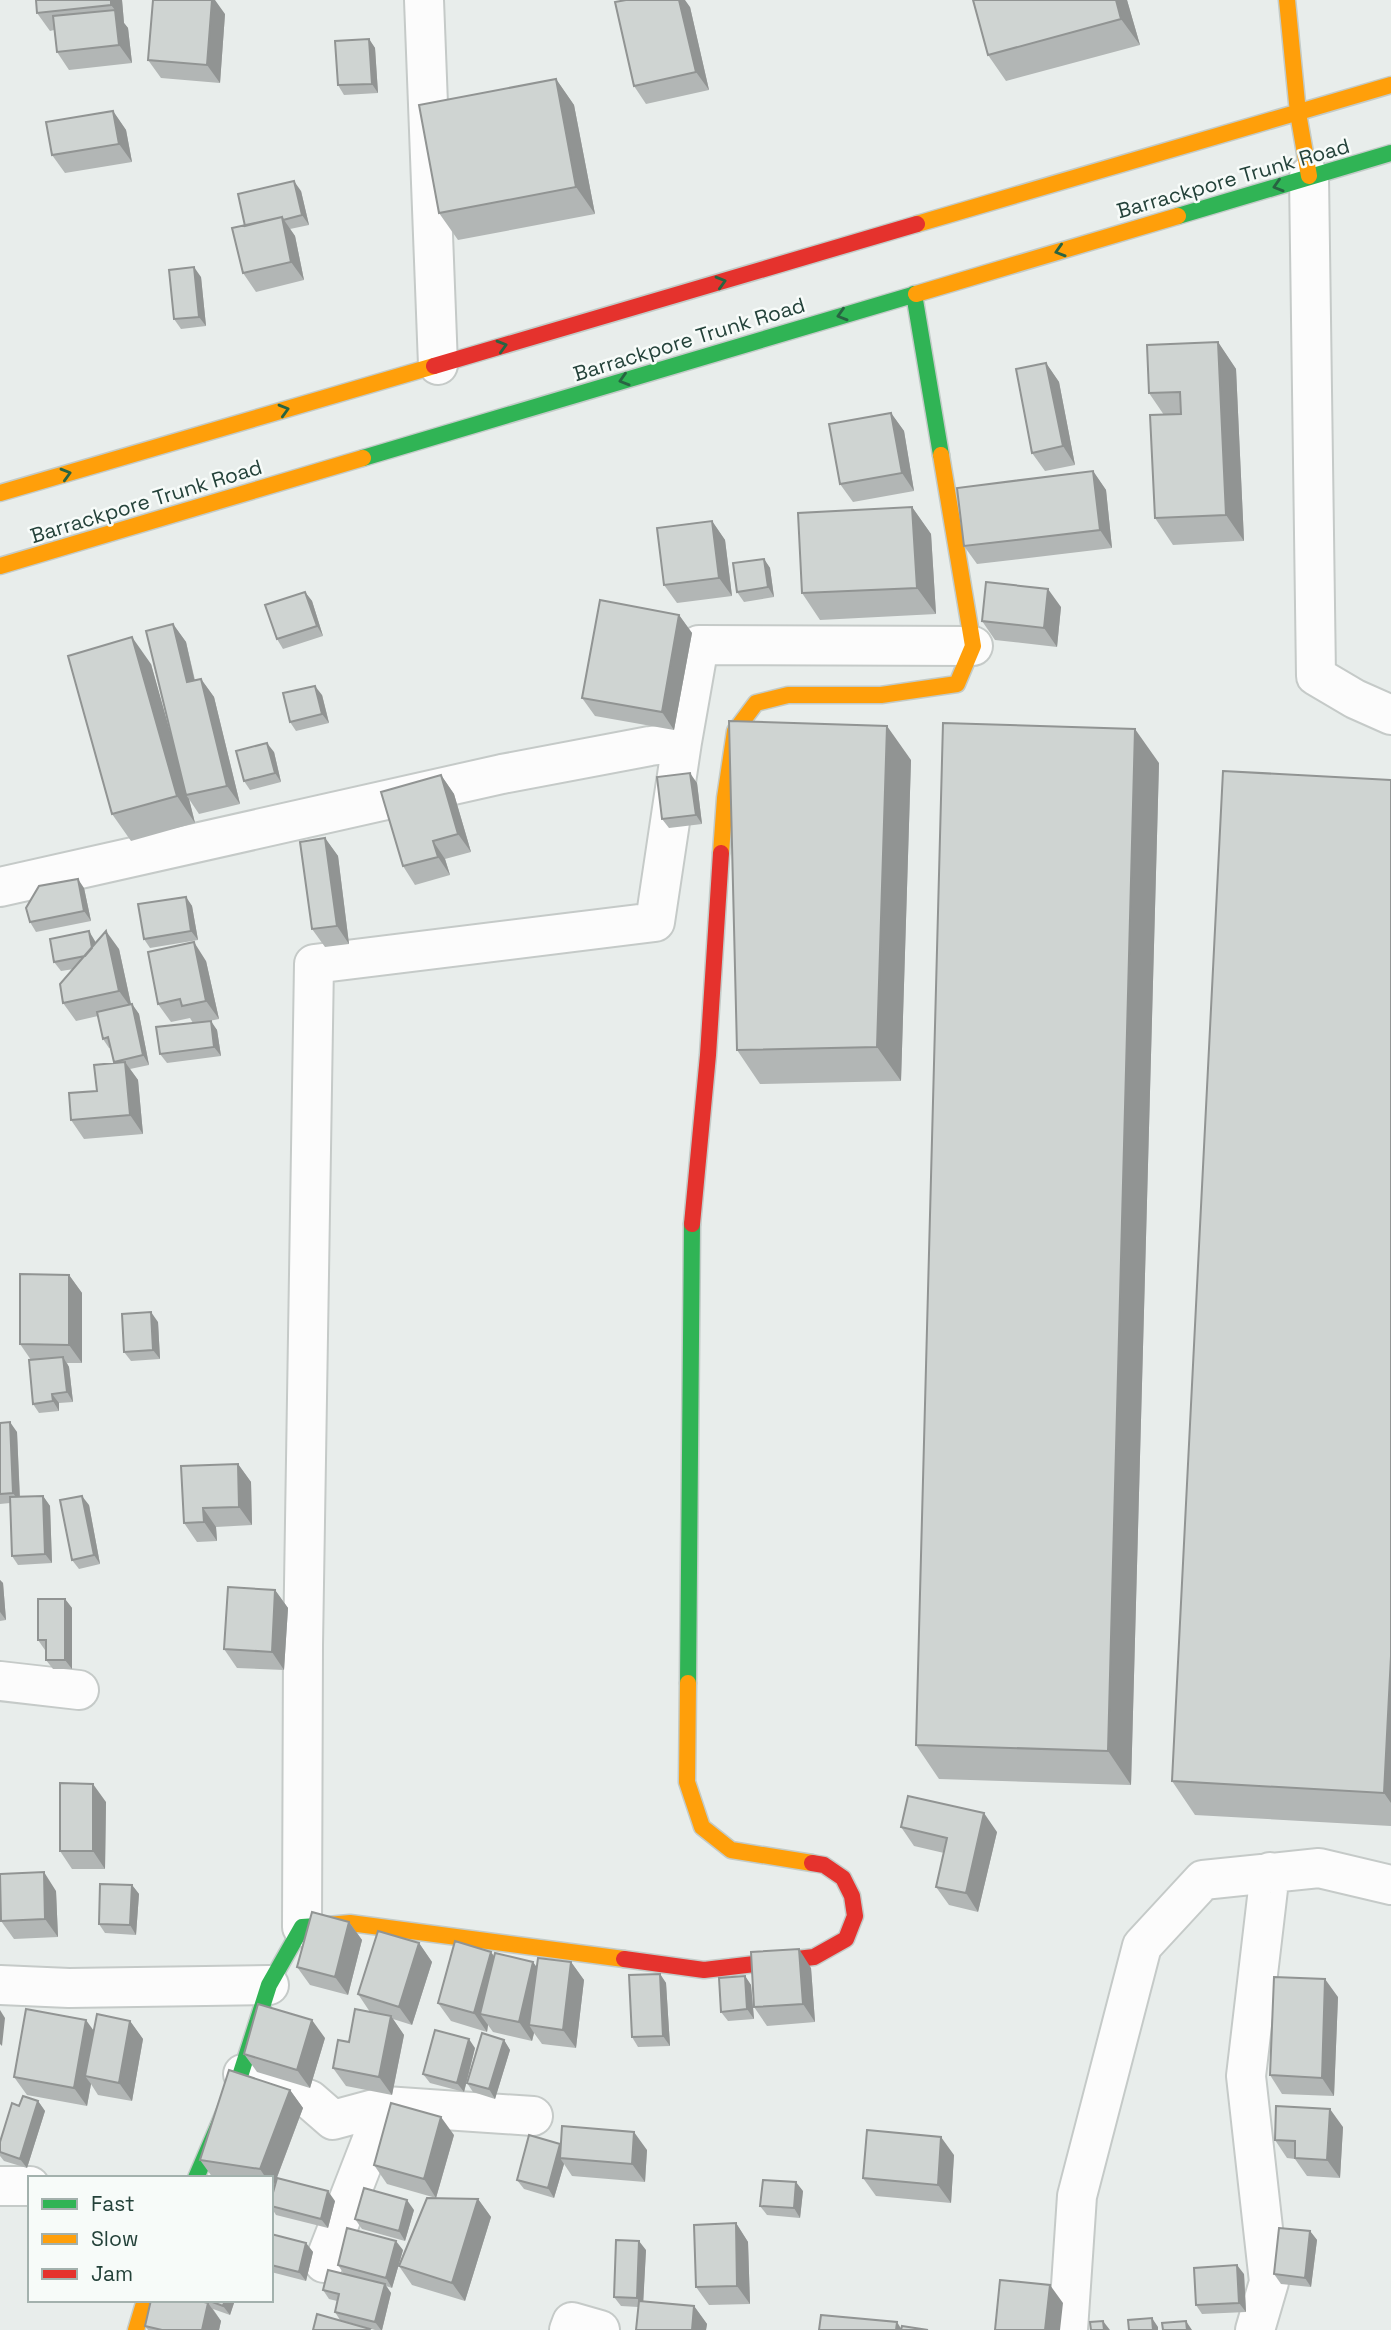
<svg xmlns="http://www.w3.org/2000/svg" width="1391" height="2330" font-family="'Space Grotesk',sans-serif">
<rect width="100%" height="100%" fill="#e8edeb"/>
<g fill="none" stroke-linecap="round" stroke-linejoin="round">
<g stroke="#c5cac8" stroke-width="42">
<path id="street" d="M424,0L438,365
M1309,176L1316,676L1355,699L1391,715
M0,887L502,774L650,746L682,742L699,645L973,646
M0,1681L79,1690
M302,1927L303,1646L314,964L655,922L682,742
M0,1985L69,1988L269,1985
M243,2074L310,2100L333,2120L385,2106L324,2263
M385,2106L533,2116
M0,2186H30
M569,2330L572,2322L600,2330
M1068,2330L1077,2196L1142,1946L1203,1880L1319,1868L1391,1885
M1255,2330L1269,2282L1246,2076L1270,1872"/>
</g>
<g stroke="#c3cbc8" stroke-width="19">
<path id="fast" d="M1178,216L1391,153
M914,294L941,455
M363,458L916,294
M688,1683L692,1224
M196,2178L241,2073L269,1985L302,1927L316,1926"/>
</g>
<g stroke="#c3cbc8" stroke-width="19">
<path id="slow" d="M1287,0L1298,113L1309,176
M917,224L1391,85
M916,294L1178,216
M0,493L434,366
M0,566L363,458
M721,853L725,798L735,731L756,703L788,695H881L957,684L973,646L941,455
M688,1683L687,1782L702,1827L731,1850L812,1863
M316,1926L350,1923L624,1959
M136,2330L145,2300"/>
</g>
<g stroke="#c3cbc8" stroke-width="19">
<path id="jam" d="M434,366L917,224
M692,1224L708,1055L721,853
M624,1959L704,1970L814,1957L846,1939L855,1916L852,1896L843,1878L824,1865L812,1863"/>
</g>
<use href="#street" stroke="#fcfcfc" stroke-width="38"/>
<use href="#fast" stroke="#30b455" stroke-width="16"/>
<use href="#slow" stroke="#ff9f0a" stroke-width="16"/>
<use href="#jam" stroke="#e5322d" stroke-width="16"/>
</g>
<path fill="#b2b6b5" d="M36,0H122L124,23L128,28L132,63L69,70L57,52L54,30L50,31L37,13Z
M1127,0L1140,45L1006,81L988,55Z
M690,7L709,90L646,104L634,86Z
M225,14L220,83L161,78L148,60Z
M369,39L375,48L378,93L344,95L338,85Z
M556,79L574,105L595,214L458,240L439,213Z
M113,111L126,130L132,162L65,173L52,155Z
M301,191L309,225L290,229L295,236L304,280L256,292L243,273L245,226Z
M201,277L206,326L181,329L174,319Z
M1218,342L1236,369L1244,541L1173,545L1155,518L1164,415L1149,393Z
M1046,363L1059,382L1075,465L1045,471L1032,453Z
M891,413L904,431L914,491L853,502L840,484Z
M1093,471L1106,490L1112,548L977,564L964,546Z
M912,507L931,534L936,614L820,620L802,593Z
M712,521L725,540L732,596L677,603L664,585Z
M764,559L770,568L774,597L744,602L737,592Z
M305,592L312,601L323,636L283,649L277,639Z
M1061,607L1057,647L995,640L982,621Z
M679,615L692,633L674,730L595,716L582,698Z
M173,624L186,642L195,680L201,679L214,697L240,804L199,814L189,799L195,823L131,841L112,814L151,664L176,755Z
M322,695L329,723L296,731L290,722Z
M274,752L281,782L250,790L244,781Z
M911,760L901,1081L760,1084L737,1050Z
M1159,763L1131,1785L939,1779L916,1745Z
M441,775L454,794L471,852L445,859L450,875L415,885L403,866Z
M1391,780V1826L1195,1815L1172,1781Z
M697,783L702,824L669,828L662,819Z
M325,838L338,856L349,944L325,947L312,929Z
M84,888L91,921L36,932L30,922Z
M186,897L192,906L198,940L150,948L144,939Z
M95,941L96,943L119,949L131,1004H132L139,1014L149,1065L130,1069L138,1080L143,1134L84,1139L71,1120L97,1091L115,1063L111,1048H109L103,1039L98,1016L76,1021L63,1003L74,969L61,971L54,962Z
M206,961L219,1019L209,1021L217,1030L221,1056L167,1063L160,1054L193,1023L190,1018L171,1022L158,1004Z
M69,1275L82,1293V1363H67L69,1367L73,1402L59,1403V1411L39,1413L33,1404L31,1360L20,1344Z
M158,1322L160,1359L131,1361L124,1352Z
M0,1423L17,1432L20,1497L43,1496L50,1506L52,1563L18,1565L12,1556L10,1503L0,1504Z
M238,1464L251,1482L252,1525L216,1527L217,1541L197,1542L184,1523Z
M89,1505L100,1564L79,1569L72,1560Z
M0,1580L3,1583L6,1620L0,1621Z
M275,1590L288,1608L284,1670L237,1668L224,1649Z
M65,1599L72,1608V1669H53L46,1660V1650H45L38,1640Z
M106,1802L105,1869H72L60,1851Z
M901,1827L997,1832L978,1912L949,1905L936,1887L944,1853L914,1846Z
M132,1885L139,1894L136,1935L105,1933L99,1924Z
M56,1891L58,1937L14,1939L1,1921Z
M349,1922L362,1940L348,1995L310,1985L297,1967Z
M419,1943L432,1962L412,2025L393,2019L404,2035L392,2095L346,2086L333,2068L370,2012L358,1994Z
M494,1956L533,1962L536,1967L571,1962L584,1980L576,2048L542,2044L534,2033L532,2041L493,2032L488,2025L487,2032L451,2021L438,2003Z
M811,1968L815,2022L767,2026L754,2007Z
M660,1974L666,1983L670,2046L638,2047L632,2037Z
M745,1976L751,1985L754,2019L728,2021L721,2012Z
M1338,1997L1334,2096L1282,2094L1270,2075Z
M130,2021L143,2039L132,2101L98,2095L91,2084L87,2106L27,2095L14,2077L94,2030Z
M325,2038L310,2088L257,2072L244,2054Z
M504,2040L510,2050L495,2099L473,2092L467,2083Z
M475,2048L464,2092L430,2083L423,2074Z
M290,2090L303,2108L273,2188L271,2187V2178H213L200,2160Z
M38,2101L45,2111L27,2168L4,2161L0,2156V2142L19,2106Z
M1343,2127L1340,2178L1307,2176L1295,2159L1287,2158L1275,2140Z
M454,2135L436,2198L387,2184L374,2165Z
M560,2144L647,2150L645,2182L572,2176L564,2164L554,2198L524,2189L517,2180Z
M954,2155L951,2203L876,2196L863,2178Z
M803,2191L800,2218L767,2215L760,2206Z
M478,2199L491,2217L465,2301L412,2285L399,2266Z
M271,2200L335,2201L328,2228L276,2215L271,2207Z
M414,2210L405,2241L362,2229L355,2219Z
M736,2223L748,2242L750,2304L709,2305L696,2287Z
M1310,2231L1317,2240L1311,2287L1281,2284L1274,2274Z
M271,2234L306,2243L313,2252L306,2281L271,2272Z
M403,2250L392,2288L386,2286L391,2293L382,2330H375L340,2320L335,2312L337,2301L329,2299L323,2290L344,2274L338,2265Z
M646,2250L643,2302L694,2306L707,2324L706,2330H636L638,2307L621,2306L614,2297Z
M1244,2274L1246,2312L1202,2314L1196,2305Z
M151,2300H201L202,2302L201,2300H235L230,2315L213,2309L221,2321L219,2330H148L145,2326Z"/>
<path fill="#919493" d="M111,0H122L124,23L128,28L132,63L119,45L115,10L111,5Z
M212,0H215L225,14L220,83L207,65Z
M679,0H685L690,7L709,90L696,72Z
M1116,0H1127L1140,45L1121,19Z
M369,39L375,48L378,93L372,84Z
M556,79L574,105L595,214L576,187Z
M113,111L126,130L132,162L119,144Z
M294,181L301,191L309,225L302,215Z
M282,217L295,236L304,280L291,262Z
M194,267L201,277L206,326L199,317Z
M1218,342L1236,369L1244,541L1226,515Z
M1046,363L1059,382L1075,465L1063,446Z
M891,413L904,431L914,491L902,473Z
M1093,471L1106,490L1112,548L1100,530Z
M912,507L931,534L936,614L917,588Z
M712,521L725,540L732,596L719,578Z
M764,559L770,568L774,597L768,587Z
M1048,589L1061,607L1057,647L1044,628Z
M305,592L312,601L323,636L317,626Z
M679,615L692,633L674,730L662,712Z
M173,624L186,642L199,701L187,682Z
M132,637L151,664L188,795H186L189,799L195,823L177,796Z
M201,679L214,697L240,804L227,786Z
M315,686L322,695L329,723L322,714Z
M887,726L911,760L901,1081L877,1047Z
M1135,729L1159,763L1131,1785L1108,1751Z
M267,743L274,752L281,782L275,773Z
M690,773L697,783L702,824L696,815Z
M441,775L454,794L471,852L458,834Z
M325,838L338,856L349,944L337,926Z
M433,841L445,859L450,875L438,857Z
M78,879L84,888L91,921L84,911Z
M186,897L192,906L198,940L191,931Z
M89,931L95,941L99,964L93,954Z
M106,931L119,949L132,1009L119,991Z
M194,942L206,961L219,1019L206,1001Z
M132,1004L139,1014L149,1065L143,1055Z
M211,1021L217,1030L221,1056L214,1047Z
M125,1062L138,1080L143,1134L130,1115Z
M69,1275L82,1293V1363L69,1345Z
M151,1312L158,1322L160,1359L153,1350Z
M63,1357L69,1367L73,1402L67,1392Z
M52,1394L59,1403V1411L53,1401Z
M10,1422L17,1432L20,1503L13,1493Z
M238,1464L251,1482L252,1525L239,1507Z
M43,1496L50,1506L52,1563L45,1554Z
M82,1496L89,1505L100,1564L94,1555Z
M203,1508L216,1527L217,1541L204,1522Z
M0,1580L3,1583L6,1620L0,1612Z
M275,1590L288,1608L284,1670L272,1652Z
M65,1599L72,1608V1669L65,1660Z
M1391,1656V1803L1384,1793Z
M93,1784L106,1802L105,1869L93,1851Z
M984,1813L997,1832L978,1912L966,1893Z
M44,1872L56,1891L58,1937L45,1919Z
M132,1885L139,1894L136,1935L130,1925Z
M349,1922L362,1940L348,1995L335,1977Z
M419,1943L432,1962L412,2025L399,2007Z
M799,1949L811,1968L815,2022L803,2004Z
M491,1952L504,1970L480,2014L488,2025L487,2032L474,2013Z
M533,1962L546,1980L529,2025L534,2033L532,2041L519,2022Z
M571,1962L584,1980L576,2048L563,2030Z
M660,1974L666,1983L670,2046L663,2036Z
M745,1976L751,1985L754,2019L747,2009Z
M1325,1979L1338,1997L1334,2096L1322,2078Z
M0,2010L5,2018L2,2046L0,2044Z
M391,2016L404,2035L392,2095L379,2077Z
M86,2020L99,2038L85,2076L91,2084L87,2106L74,2088Z
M312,2020L325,2038L310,2088L297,2070Z
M130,2021L143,2039L132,2101L119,2083Z
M469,2039L475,2048L464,2092L457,2083Z
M504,2040L510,2050L495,2099L489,2089Z
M290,2090L303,2108L273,2188L271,2186V2178H266L260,2169Z
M38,2101L45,2111L27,2168L20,2159Z
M1330,2109L1343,2127L1340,2178L1327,2160Z
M441,2117L454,2135L436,2198L424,2179Z
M634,2132L647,2150L645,2182L632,2164Z
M941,2137L954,2155L951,2203L938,2185Z
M560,2144V2158L564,2164L554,2198L548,2188Z
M796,2182L803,2191L800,2218L794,2208Z
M328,2191L335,2201L328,2228L321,2219Z
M478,2199L491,2217L465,2301L452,2283Z
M407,2200L414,2210L405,2241L399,2231Z
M736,2223L748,2242L750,2304L737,2286Z
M1310,2231L1317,2240L1311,2287L1305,2278Z
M396,2241L403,2250L392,2288L386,2278Z
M639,2241L646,2250L643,2307L637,2298Z
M306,2243L313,2252L306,2281L299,2272Z
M1237,2265L1244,2274L1246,2312L1239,2303Z
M385,2284L391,2293L382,2330H381L375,2322Z
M1050,2285L1063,2303L1060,2330H1045Z
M225,2300H235L230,2315L223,2306Z
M208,2303L221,2321L219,2330H202Z
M694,2306L707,2324L706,2330H692Z
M1152,2318L1158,2327V2330H1153Z
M1103,2321L1110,2330H1104Z
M1186,2321L1192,2330H1187Z
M897,2322L902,2330H896Z"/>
<path fill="#cfd4d2" stroke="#919493" stroke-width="2" d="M36,0H111V5L37,13Z
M153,0H212L207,65L148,60Z
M626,0H679L696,72L634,86L615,2Z
M973,0H1116L1121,19L988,55Z
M115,10L119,45L57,52L53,16Z
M369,39L372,84L338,85L335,41Z
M556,79L576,187L439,213L419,105Z
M113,111L119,144L52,155L46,122Z
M294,181L302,215L283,220L282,217L245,226L238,194Z
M282,217L291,262L243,273L232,228Z
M194,267L199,317L174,319L169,270Z
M1218,342L1226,515L1155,518L1150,415L1181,414L1180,392L1149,393L1147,345Z
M1046,363L1063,446L1032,453L1016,369Z
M891,413L902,473L840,484L829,424Z
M1093,471L1100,530L964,546L957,488Z
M912,507L917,588L802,593L798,513Z
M712,521L719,578L664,585L657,528Z
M764,559L768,587L737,592L733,563Z
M986,582L1048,589L1044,628L982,621Z
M305,592L317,626L277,639L265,605Z
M600,600L679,615L662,712L582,698Z
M173,624L187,682L201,679L227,786L186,795L146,631Z
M132,637L177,796L112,814L68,656Z
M315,686L322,714L290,722L283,693Z
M729,721L887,726L877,1047L737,1050Z
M943,723L1135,729L1108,1751L916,1745Z
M267,743L275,773L244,781L236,751Z
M1223,771L1391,780V1656L1384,1793L1172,1781Z
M690,773L696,815L662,819L657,777Z
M441,775L458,834L433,841L438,857L403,866L381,792Z
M325,838L337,926L312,929L300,842Z
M78,879L84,911L30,922L26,908L39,886Z
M186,897L191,931L144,939L138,904Z
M89,931L92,948L85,956L54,962L50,939Z
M106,931L119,991L63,1003L60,984Z
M194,942L206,1001L182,1006L180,999L158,1004L148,952Z
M132,1004L143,1055L114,1062L108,1037L103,1039L97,1012Z
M211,1021L214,1047L160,1054L156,1027Z
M125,1062L130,1115L71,1120L69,1093L97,1091L94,1065Z
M20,1274L69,1275V1345L20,1344Z
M151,1312L153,1350L124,1352L122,1314Z
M63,1357L67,1392L52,1394L53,1401L33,1404L29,1360Z
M10,1422L13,1493L0,1494V1423Z
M238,1464L239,1507L203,1508L204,1522L184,1523L181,1466Z
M43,1496L45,1554L12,1556L10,1497Z
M82,1496L94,1555L72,1560L60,1500Z
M228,1587L275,1590L272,1652L224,1649Z
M38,1599H65V1660H46V1640H38Z
M60,1783L93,1784V1851H60Z
M908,1796L984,1813L966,1893L936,1887L947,1838L901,1827Z
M44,1872L45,1919L1,1921L0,1874Z
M100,1884L132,1885L130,1925L99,1924Z
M312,1912L349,1922L335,1977L297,1967Z
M378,1931L419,1943L399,2007L358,1994Z
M455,1941L491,1952L474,2013L438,2003Z
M799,1949L803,2004L754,2007L751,1952Z
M495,1953L533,1962L519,2022L480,2014Z
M538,1958L571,1962L563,2030L529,2025Z
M660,1974L663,2036L632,2037L629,1975Z
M745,1976L747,2009L721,2012L719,1978Z
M1274,1977L1325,1979L1322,2078L1270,2075Z
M258,2004L312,2020L297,2070L244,2054Z
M26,2009L86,2020L74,2088L14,2077Z
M355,2009L391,2016L379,2077L333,2068L338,2040L349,2042Z
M97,2014L130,2021L119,2083L85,2076Z
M435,2030L469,2039L457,2083L423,2074Z
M482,2033L504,2040L489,2089L467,2083Z
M229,2070L290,2090L260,2169L200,2160Z
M23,2096L38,2101L20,2159L0,2152V2142L12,2103L19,2106Z
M391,2103L441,2117L424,2179L374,2165Z
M1276,2106L1330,2109L1327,2160L1295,2158V2141L1275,2140Z
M562,2126L634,2132L632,2164L560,2158Z
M867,2130L941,2137L938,2185L863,2178Z
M529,2135L560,2144L548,2188L517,2180Z
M277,2178L328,2191L321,2219L271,2206V2200Z
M763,2180L796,2182L794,2208L760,2206Z
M364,2188L407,2200L399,2231L355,2219Z
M427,2198L478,2199L452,2283L399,2266Z
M736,2223L737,2286L696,2287L694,2225Z
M347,2228L396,2241L386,2278L338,2265Z
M1279,2228L1310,2231L1305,2278L1274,2274Z
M271,2234L306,2243L299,2272L271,2265Z
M616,2240L639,2241L637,2298L614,2297Z
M1237,2265L1239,2303L1196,2305L1194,2268Z
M328,2270L385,2284L375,2322L335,2312L339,2294L323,2290Z
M1000,2280L1050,2285L1045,2330H995Z
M151,2300H196L208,2303L202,2330H162L145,2326Z
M207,2300H225L223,2306Z
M639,2301L694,2306L692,2330H636Z
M317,2314L370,2329L369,2330H313Z
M821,2315L897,2322L896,2330H819Z
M1152,2318L1153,2330H1129L1128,2320Z
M1103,2321L1104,2330H1091L1090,2322Z
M1186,2321L1187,2330H1163L1162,2323Z
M902,2326L928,2330H901Z"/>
<defs><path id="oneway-chevron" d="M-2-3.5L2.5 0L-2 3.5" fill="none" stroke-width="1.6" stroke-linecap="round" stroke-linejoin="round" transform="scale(1.75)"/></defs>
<g stroke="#286442">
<use href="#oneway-chevron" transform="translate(1278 186) rotate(163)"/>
<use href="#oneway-chevron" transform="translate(1060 251) rotate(163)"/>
<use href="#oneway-chevron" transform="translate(721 282) rotate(-16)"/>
<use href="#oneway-chevron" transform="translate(842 315) rotate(163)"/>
<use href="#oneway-chevron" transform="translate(502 346) rotate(-16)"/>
<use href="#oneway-chevron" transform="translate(624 380) rotate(163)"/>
<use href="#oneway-chevron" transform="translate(284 410) rotate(-16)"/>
<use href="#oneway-chevron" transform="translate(66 474) rotate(-16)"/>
</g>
<g text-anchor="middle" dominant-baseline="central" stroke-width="5" stroke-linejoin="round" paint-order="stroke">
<g font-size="21" fill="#24423a" stroke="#f7fbf9">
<text transform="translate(1233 178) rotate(-16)">Barrackpore Trunk Road</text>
<text transform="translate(689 339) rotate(-17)">Barrackpore Trunk Road</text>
<text transform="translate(146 501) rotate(-17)">Barrackpore Trunk Road</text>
</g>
</g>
<rect x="28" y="2176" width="245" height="126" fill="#f7fbf9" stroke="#a3b1ad" stroke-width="2"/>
<rect x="42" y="2199" width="35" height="10" fill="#30b455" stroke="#a3b1ad" stroke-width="2"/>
<text x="91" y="2211" font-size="21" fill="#24423a">Fast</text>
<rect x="42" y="2234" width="35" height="10" fill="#ff9f0a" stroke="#a3b1ad" stroke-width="2"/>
<text x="91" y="2246" font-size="21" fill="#24423a">Slow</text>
<rect x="42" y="2269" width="35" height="10" fill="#e5322d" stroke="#a3b1ad" stroke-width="2"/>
<text x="91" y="2281" font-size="21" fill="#24423a">Jam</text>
</svg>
